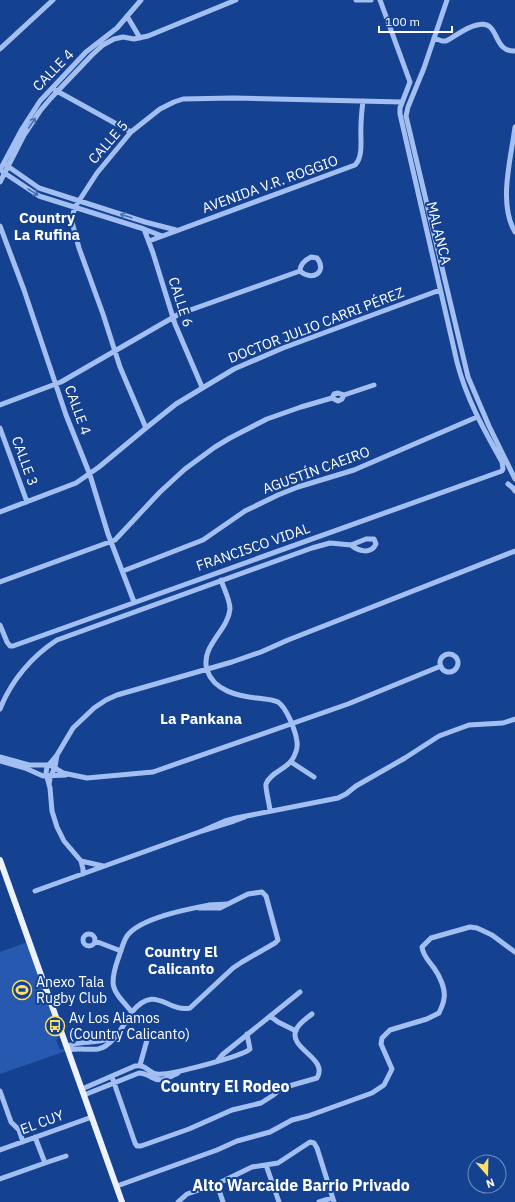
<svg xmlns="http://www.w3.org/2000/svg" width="515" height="1202" font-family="'IBM Plex Sans',sans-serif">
<rect width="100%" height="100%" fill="#154191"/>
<path fill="#2759b0" d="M27,942L61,1034L56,1040L60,1050L65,1048L66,1051L0,1074V952Z"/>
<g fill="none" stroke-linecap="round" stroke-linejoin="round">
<path stroke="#a3bff1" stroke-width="5" d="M356,0H371
M447,0L424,68L408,107L406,116L468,377L489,426L515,479
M127,16L140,38
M434,38L442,41H446C456,36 466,27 477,25C501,19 491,52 515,51
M0,49L53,0
M55,90L131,132
M515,127C511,159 498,203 515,232
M6,165L39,188L145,222L176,230
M0,170L22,129L40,101L86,52L117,28L141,0
M3,172L39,196L144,229L162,236
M0,182L24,135L40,111L51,98L92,55L103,45L114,39L123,37L134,39L148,36L236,0
M0,226L24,290L66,415L90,475L108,534L134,602
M144,229L153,253L175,324L202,387
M149,241L355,165C364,156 360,138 361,126C361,117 362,109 363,101
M311,257L317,258C328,272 312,282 300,271C300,264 305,260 311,257Z
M338,393L344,395L342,399L338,401L332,398L334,394Z
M344,395L374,385
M0,405L61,382L179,314L300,271
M0,428L27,502
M146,428L120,367L103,314L79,248L72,222L73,214L75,207L97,173L131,132L160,109L174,102L183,99L233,98L402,102
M508,484L513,488L515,491
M0,512L76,483L99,467L146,428L176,404L234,369L283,348L440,290
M123,571L203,540L245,511L278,495L298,487L354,470L477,417
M221,580C224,589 230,600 230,609C228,631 200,646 207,670C214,691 238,696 257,698C263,699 272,699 278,702C287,708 296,732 297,742C298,748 295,755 292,760C286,769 270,773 266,784C265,788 270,806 270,811
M0,582L115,540L160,492L185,469L215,447L230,438L267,419L301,407L332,398
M0,625L7,642L10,646H13L502,471L503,469L502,462C484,430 466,398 457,362L400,114V108L410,82L380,0
M440 663a9 9 0 1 1 18 0a9 9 0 1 1-18 0Z
M0,709C11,681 32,656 57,640L312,548L330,543L351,545L366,539H374L376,544C371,555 358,551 351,545
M57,755L73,728L94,708L106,700L117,695L232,662L261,652L288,640L515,551
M0,757L29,765H50L63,773L87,778L153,772L348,704L441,666
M0,761L25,768L43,776L66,775
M291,762L314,777
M49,785L50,778L55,767L57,755L47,767L46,773L50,788L52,811L57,827L64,841L81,861
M245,817L234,821L202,831L225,821L236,818L338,798L346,794L356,786L405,758L439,736L469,725L503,723L515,719
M83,874V869L81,861L103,866
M35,891L202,831
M83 940a6 6 0 1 1 12 0a6 6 0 1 1-12 0Z
M95,941L121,951
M132,1012C156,983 167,1013 190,1008L233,968L242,962L275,943L278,940L266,896L262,892L248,894L220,908H199
M270,1016L278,1022L296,1031
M67,1046C83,1040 96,1045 113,1037
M69,1050C78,1048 88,1050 98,1049C112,1047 125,1023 132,1012C113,990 108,988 118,959C121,951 123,942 127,936C140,918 188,909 209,905C215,904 221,905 227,904
M218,1060L222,1055L300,992
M140,1065L147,1040
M112,1077L135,1143L137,1146H141L189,1129L232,1110L261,1103L272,1096L282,1088L317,1078C329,1058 288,1049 296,1030C299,1023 306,1019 312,1014
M82,1089L135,1066C147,1064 148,1073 157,1074C168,1076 243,1056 250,1049L247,1034
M0,1091L11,1122L19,1130L23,1142
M84,1095L139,1073C144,1073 147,1075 151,1077C161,1083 168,1078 178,1073
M0,1150L92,1117
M45,1163L66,1156
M266,1165L279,1202
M0,1179L45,1163L35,1137
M217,1184L223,1202
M117,1186L217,1150L237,1141L270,1132L292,1120L308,1116L372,1093L384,1085L392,1069L381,1044L382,1038L390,1030L427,1019L439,1013C441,1008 444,1003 444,998C446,989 439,975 434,968C429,961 423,956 422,947L431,938L470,927L477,928L492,935L515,952
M178,1202L187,1194L217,1184L252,1167L278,1163L310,1142L314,1143L317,1148L334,1202
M319,1202L332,1198"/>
<path stroke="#edf2ff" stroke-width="6" d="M0,860L122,1202"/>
</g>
<defs><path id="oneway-shaft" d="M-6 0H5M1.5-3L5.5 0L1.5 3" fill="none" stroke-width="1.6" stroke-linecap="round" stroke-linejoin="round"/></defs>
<g stroke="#476db3">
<use href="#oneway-shaft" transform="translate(32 123) rotate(-56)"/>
<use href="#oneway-shaft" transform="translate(33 192) rotate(31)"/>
<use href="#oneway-shaft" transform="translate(126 216) rotate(-162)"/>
</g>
<defs>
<g id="stadium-ring" transform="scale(1)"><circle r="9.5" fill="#154191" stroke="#ffdf63" stroke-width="1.5"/><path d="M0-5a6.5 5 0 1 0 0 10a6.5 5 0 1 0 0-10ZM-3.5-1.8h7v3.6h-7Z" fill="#ffdf63"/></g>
<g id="bus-ring" transform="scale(1)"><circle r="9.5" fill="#154191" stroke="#ffdf63" stroke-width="1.5"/><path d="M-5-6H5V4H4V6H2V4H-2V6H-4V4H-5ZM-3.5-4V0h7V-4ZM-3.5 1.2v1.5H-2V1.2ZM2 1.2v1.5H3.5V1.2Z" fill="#ffdf63"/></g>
</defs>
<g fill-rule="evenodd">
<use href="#stadium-ring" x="22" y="990"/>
<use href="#bus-ring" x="55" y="1026"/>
</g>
<g text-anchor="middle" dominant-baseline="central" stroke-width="4" stroke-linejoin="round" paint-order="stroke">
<g font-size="14" fill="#fff" stroke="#154191">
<text transform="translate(53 70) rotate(-46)">CALLE 4</text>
<text transform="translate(108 142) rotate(-49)">CALLE 5</text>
<text transform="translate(270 184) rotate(-20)">AVENIDA V.R. ROGGIO</text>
<text transform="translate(439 233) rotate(76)">MALANCA</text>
<text transform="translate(181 302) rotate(72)">CALLE 6</text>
<text transform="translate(316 325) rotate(-21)">DOCTOR JULIO CARRI PÉREZ</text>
<text transform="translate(78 410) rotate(70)">CALLE 4</text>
<text transform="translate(25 461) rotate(70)">CALLE 3</text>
<text transform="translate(316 470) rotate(-20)">AGUSTÍN CAEIRO</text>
<text transform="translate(253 547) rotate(-19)">FRANCISCO VIDAL</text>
<text transform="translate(42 1122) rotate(-20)">EL CUY</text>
</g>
<g font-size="14" fill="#fff" stroke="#154191" text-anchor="start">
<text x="36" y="982">Anexo Tala<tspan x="36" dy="16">Rugby Club</tspan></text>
<text x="69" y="1018">Av Los Alamos<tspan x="69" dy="16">(Country Calicanto)</tspan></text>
</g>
<g font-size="15" font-weight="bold" fill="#fff" stroke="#154191">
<text x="47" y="217">Country<tspan x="47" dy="17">La Rufina</tspan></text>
<text x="201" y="718">La Pankana</text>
<text x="181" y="951">Country El<tspan x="181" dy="17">Calicanto</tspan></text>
</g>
<g font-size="16" font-weight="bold" fill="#fff" stroke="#154191">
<text x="225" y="1086">Country El Rodeo</text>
<text x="301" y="1185">Alto Warcalde Barrio Privado</text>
</g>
</g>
<g transform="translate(487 1174) rotate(160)"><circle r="19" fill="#154191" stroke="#738dbd"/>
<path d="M0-3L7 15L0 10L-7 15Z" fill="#ffdf63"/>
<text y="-6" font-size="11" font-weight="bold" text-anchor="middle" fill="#ffffff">N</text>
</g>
<path d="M379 26v6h73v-6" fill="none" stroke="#ffffff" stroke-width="2"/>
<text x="385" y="26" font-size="12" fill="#ffffff" stroke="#154191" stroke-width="3" paint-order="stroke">100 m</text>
</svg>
